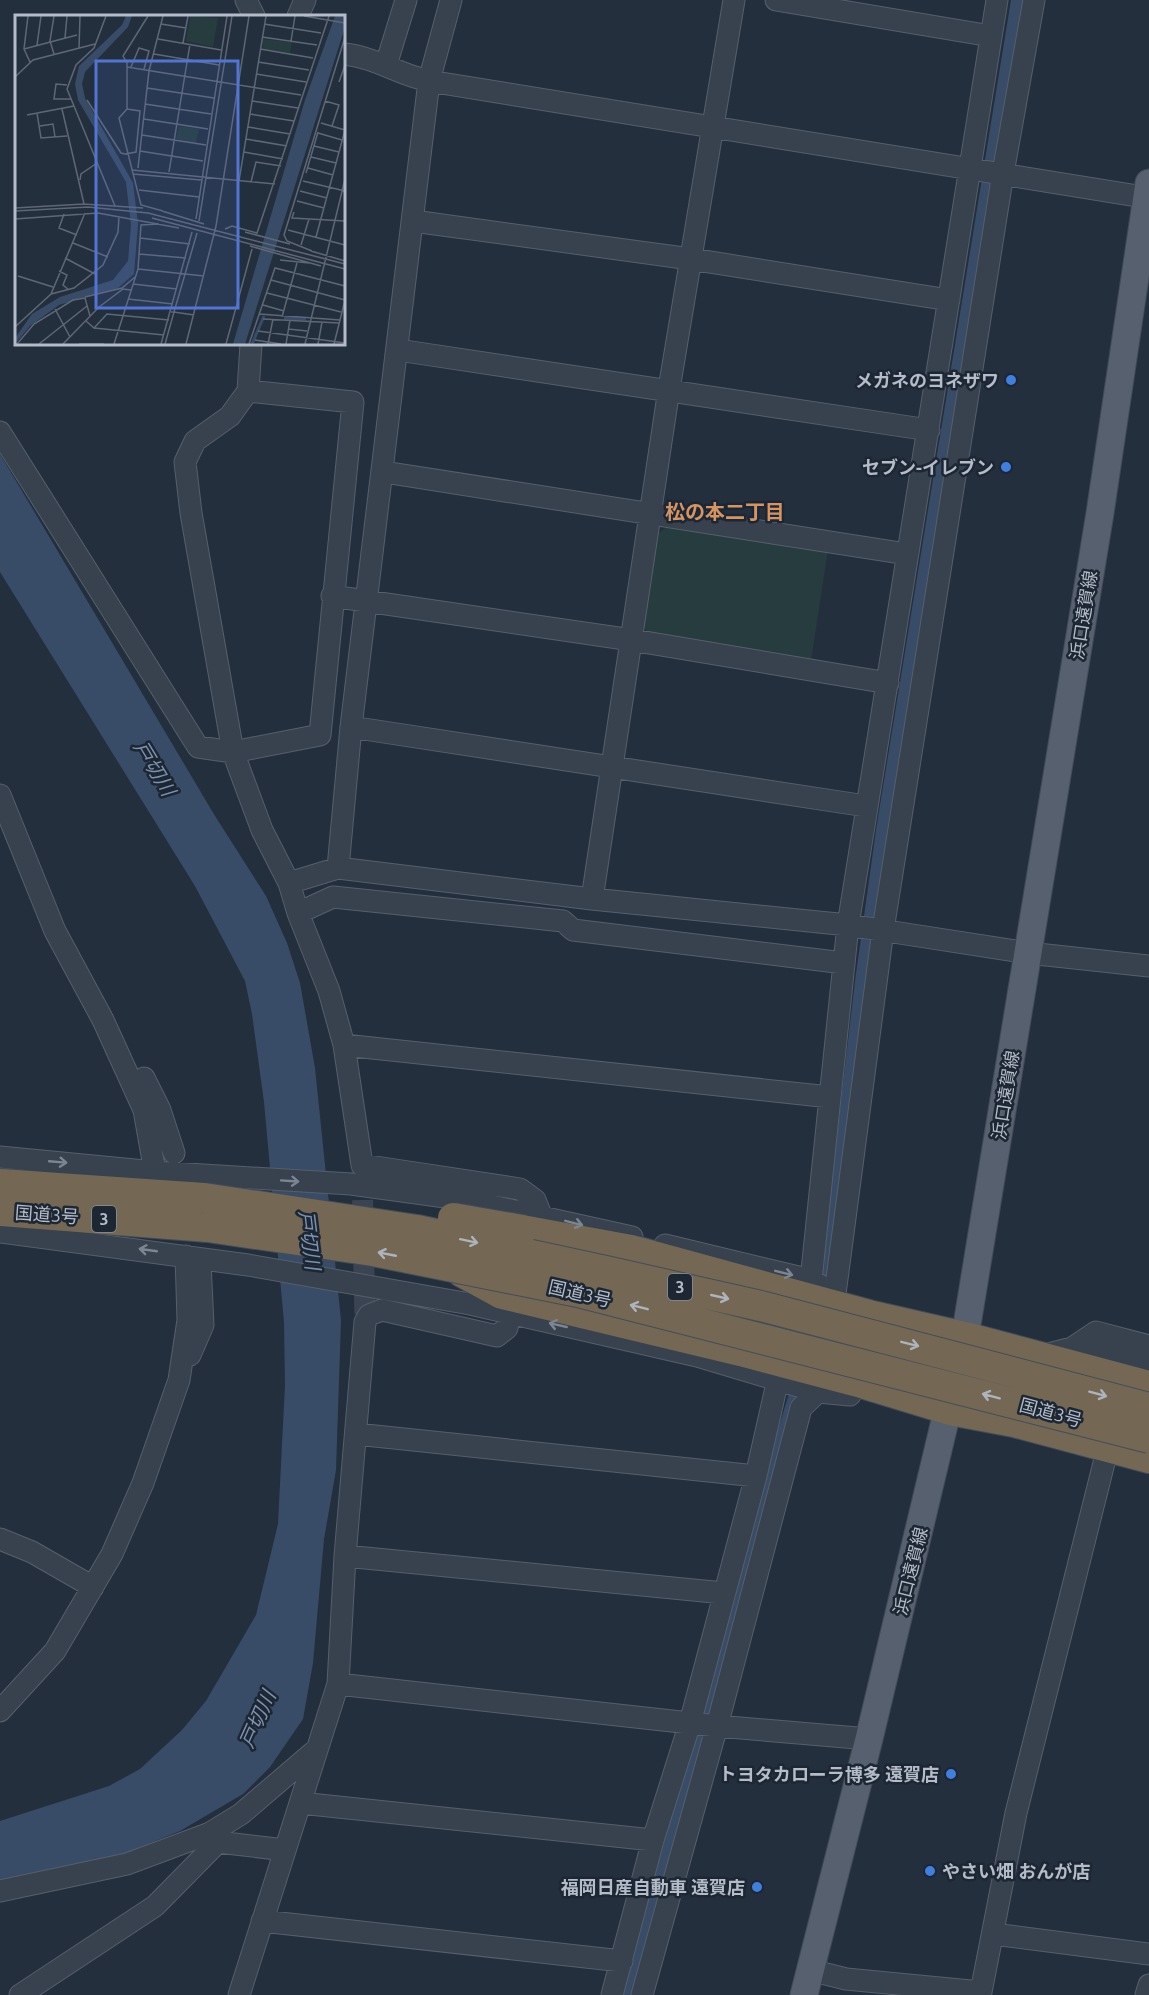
<svg xmlns="http://www.w3.org/2000/svg" width="1149" height="1995" font-family="Ubuntu,'Noto Sans JP',sans-serif">
<rect width="100%" height="100%" fill="#242f3e"/>
<path fill="#263c3f" d="M667,527L828,550L811,661L648,633L642,623L654,536Z"/>
<path fill="#394c67" d="M1011,0H1025L835,1276L773,1484L635,1995H622L771,1452L808,1332L824,1248L855,981L876,830Z
M0,454L215,816L266,896L287,943L300,983L315,1068L341,1320L336,1470L324,1539L313,1663L303,1719L270,1767L243,1794L180,1831L121,1855L0,1882V1821L109,1786L140,1769L182,1730L206,1701L256,1615L278,1524L285,1385L284,1322L264,1102L252,1014L245,981L195,886L0,572Z"/>
<g fill="none" stroke-linecap="round" stroke-linejoin="round">
<path stroke="#3a4453" stroke-width="21" stroke-dasharray="21 10" stroke-linecap="butt" d="M362,1169L365,1322"/>
<g stroke="#565f6c" stroke-width="23">
<path id="minor" d="M246,0L254,16
M776,0L991,36
M298,16L305,0
M344,54C375,57 399,75 429,81L1149,198
M386,65L406,0
M413,221L691,259L949,300
M251,344L248,391L230,416L195,441L185,462L191,513L233,752L262,830L289,883L298,913L329,991L344,1045L362,1165L520,1189L535,1200L541,1215
M398,350L929,430
M0,432L198,747L233,752L320,735L353,402L248,391
M384,472L907,554
M332,596L632,640L888,683
M351,727L866,806
M0,795L55,931L103,1020L144,1110L155,1172
M338,868L351,727L429,81L451,0
M289,883L338,868L592,899L848,925L1028,953L1149,966
M592,899L669,389L734,0
M298,913L333,897L563,921L573,930L844,963
M344,1045L830,1097
M144,1078L160,1110L174,1153
M0,1157L155,1172L351,1184L460,1199L632,1237
M0,1232L248,1265L470,1304L697,1356L818,1392L850,1395L858,1382
M665,1245L811,1280L823,1287
M811,1280L848,925L997,0
M835,1294L883,930L1003,173L1034,0
M1072,1348L1149,1367
M190,1355L203,1325L200,1262
M1041,1356L1072,1348L1096,1332L1149,1346
M356,1434L756,1476
M0,1539L32,1552L93,1587
M345,1556L724,1593
M338,1684L717,1726L869,1739
M0,1711L55,1651L112,1554L143,1483L179,1380L188,1320L186,1256
M300,1803L653,1840
M0,1891L127,1864L210,1833L241,1814L317,1749
M262,1921L622,1961
M993,1934L1149,1954
M810,1970L846,1979L981,1992L1016,1813L1108,1447
M20,1995L155,1906L218,1842L285,1850
M239,1995L338,1684L345,1556L365,1322L369,1315L382,1310L497,1336L507,1328L510,1314
M612,1995L653,1840L690,1723L756,1476L778,1379
M642,1995L717,1726L801,1408L818,1392
M1146,1995L1149,1985"/>
</g>
<g stroke="#414a57" stroke-width="29">
<path id="major" d="M804,1995L869,1739L965,1337L1100,513L1149,183"/>
</g>
<g stroke="#434c59" stroke-width="32">
<path id="highway" d="M0,1184L204,1198
M0,1211L208,1227
M522,1230L631,1250L869,1315L965,1337L1149,1386
M462,1272L502,1294L744,1352L858,1382L950,1410L1014,1422L1149,1458"/>
</g>
<use href="#minor" stroke="#38414e" stroke-width="21"/>
<use href="#major" stroke="#56606e" stroke-width="27"/>
<use href="#highway" stroke="#746855" stroke-width="30"/>
<g stroke="#434c59" stroke-width="32" stroke-linecap="butt">
<path id="highway-bridge" d="M204,1198L417,1230L610,1272L761,1306L1149,1408
M453,1218L522,1230
M208,1227L373,1251L578,1292L1149,1438"/>
</g>
<use href="#highway-bridge" stroke="#746855" stroke-width="30"/>
</g>
<defs><path id="oneway-shaft" d="M-6 0H5M1.5-3L5.5 0L1.5 3" fill="none" stroke-width="1.6" stroke-linecap="round" stroke-linejoin="round" transform="scale(1.5)"/></defs>
<g stroke="#7c8592">
<use href="#oneway-shaft" transform="translate(58 1162) rotate(5)"/>
<use href="#oneway-shaft" transform="translate(290 1181) rotate(4)"/>
<use href="#oneway-shaft" transform="translate(574 1223) rotate(14)"/>
<use href="#oneway-shaft" transform="translate(148 1250) rotate(-172)"/>
<use href="#oneway-shaft" transform="translate(784 1273) rotate(14)"/>
<use href="#oneway-shaft" transform="translate(558 1325) rotate(-167)"/>
</g>
<g stroke="#aeb4bd">
<use href="#oneway-shaft" transform="translate(469 1241) rotate(12)"/>
<use href="#oneway-shaft" transform="translate(387 1254) rotate(-169)"/>
<use href="#oneway-shaft" transform="translate(720 1297) rotate(13)"/>
<use href="#oneway-shaft" transform="translate(639 1307) rotate(-166)"/>
<use href="#oneway-shaft" transform="translate(910 1344) rotate(14)"/>
<use href="#oneway-shaft" transform="translate(1098 1394) rotate(15)"/>
<use href="#oneway-shaft" transform="translate(991 1396) rotate(-165)"/>
</g>
<g fill="#3f7fe0" stroke="#1d2633" stroke-width="2">
<circle cx="1011" cy="380" r="6"/>
<circle cx="1006" cy="467" r="6"/>
<circle cx="951" cy="1774" r="6"/>
<circle cx="930" cy="1871" r="6"/>
<circle cx="757" cy="1887" r="6"/>
</g>
<g text-anchor="middle" dominant-baseline="central" stroke-width="5" stroke-linejoin="round" paint-order="stroke">
<g fill="#1d2633" stroke="#878f9c" stroke-width="1.5">
<rect x="92" y="1206" width="24" height="26" rx="4.5"/>
<rect x="668" y="1274" width="24" height="26" rx="4.5"/>
</g>
<g font-size="16" font-weight="bold" fill="#b4bcc9">
<text x="104" y="1219">3</text>
<text x="680" y="1287">3</text>
</g>
<g font-size="18" font-weight="bold" fill="#b4bcc9" stroke="#1d2633" text-anchor="end">
<text x="999" y="380">メガネのヨネザワ</text>
<text x="994" y="467">セブン-イレブン</text>
<text x="939" y="1774">トヨタカローラ博多 遠賀店</text>
<text x="942" y="1871" text-anchor="start">やさい畑 おんが店</text>
<text x="745" y="1887">福岡日産自動車 遠賀店</text>
</g>
<g font-size="18" fill="#b4bcc9" stroke="#1d2633">
<text transform="translate(1083 615) rotate(-81)">浜口遠賀線</text>
<text transform="translate(1005 1095) rotate(-81)">浜口遠賀線</text>
<text transform="translate(47 1214) rotate(4)">国道3号</text>
<text transform="translate(580 1293) rotate(13)">国道3号</text>
<text transform="translate(1051 1412) rotate(15)">国道3号</text>
<text transform="translate(910 1571) rotate(-76)">浜口遠賀線</text>
</g>
<g font-size="20" font-weight="bold" fill="#d59563" stroke="#1d2633">
<text x="725" y="511">松の本二丁目</text>
</g>
<g font-size="20" font-style="italic" fill="#7c92b1" stroke="#1d2633">
<text transform="translate(155 768) rotate(59)">戸切川</text>
<text transform="translate(310 1240) rotate(83)">戸切川</text>
<text transform="translate(257 1719) rotate(-66)">戸切川</text>
</g>
</g>
<g transform="translate(15 15)">
<rect width="330" height="330" fill="#242f3e"/>
<path d="M175,1L203,3L198,32L171,26ZM248,24L277,27L275,38L248,34ZM164,111L184,114L181,128L161,124Z" fill="#263c3f"/>
<path d="M111,1H117L113,12L70,57L67,69L70,83L118,168L123,209L119,259L103,273L44,290L15,311L0,329V323L17,299L45,282L98,265L113,246L116,210L111,167L63,85L60,69L64,51L107,10ZM320,1H330V12L230,329H218L290,85Z" fill="#394c67"/>
<path fill="none" stroke="#394c67" stroke-width="3" d="M269,303L291,304M237,329L249,301"/>
<path fill="none" stroke="#5e6776" stroke-width="1.5" d="M13,1L9,34L15,47M39,1L35,26L39,39M91,1L79,33L61,50L52,74L100,191M133,1L108,41L112,48V94L104,103L126,190L148,196M289,1L330,8M146,9L171,13M249,9L306,18M247,22L302,30M50,23L52,1M143,24L206,35M276,26L280,1M168,28L173,1M22,30L26,1M64,33L65,1M9,34L62,20M245,34L298,43M139,39L204,50M243,47L294,55M112,52L286,80M116,52L124,33L134,36L129,54M241,59L291,67M0,62L18,45L80,29M324,67L330,50M52,70L41,69L39,84H56M132,73L199,83M72,85L106,138L110,139L121,137L125,96L112,94M237,86L283,93M310,86L324,90L317,111M130,89L196,99M47,94L69,189M22,98L26,123L52,121M235,99L279,106M12,100L59,91M129,104L193,114M306,108L330,115M25,111L38,109L40,122M233,112L275,119M303,118L327,125M127,120L191,130M231,124L272,131M299,131L324,137M125,136L188,146M229,137L268,144M296,142L321,148M123,153L134,56L148,1M293,153L318,160M117,155L260,169M154,157L175,29M291,158L303,117M118,159L186,165M65,165L66,159L82,148M224,166L251,1M288,166L330,176M236,167L241,147L266,151M124,175L184,182M285,176L312,183M282,186L309,193M0,193L69,189L128,193M0,196L73,192L133,198L330,249M147,196L189,209M279,197L277,203L330,206M49,199L44,213L62,220M137,203L330,254M0,204L83,198L164,213M181,204L212,1M184,206L217,1M210,214L217,211L242,218L314,1M273,215L330,230M230,217L275,229M301,222L330,115M125,223L175,229M58,228L93,242M286,230L294,204M235,231L306,251M296,236L330,246M297,236L272,226L269,220L330,22M124,239L171,243M50,243L80,259M265,245L294,248M123,254L189,261M44,256L52,260L48,270L54,275M3,261L38,272M256,265L330,285M118,269L162,274M252,278L326,297M36,279L59,273L88,250L103,217L104,201M70,282L107,273L120,262M113,284L158,289M248,290L269,296M40,294L55,322M156,297H159L182,218M244,299L325,305M267,302L282,248M248,304L324,308M71,306L79,313L92,299L154,305M0,312L36,279L70,198M79,313L149,320M273,314L292,316M243,316L330,328M240,325L266,329M2,329L19,309L58,285L70,283L75,301M24,329L72,291M48,329L84,292L108,274L116,275M64,329H89M99,329L123,254L126,210L144,209M146,329L177,217M150,329L159,297L179,300M171,329L201,211L234,1M211,329L237,234M234,329L260,253L330,271M253,329L258,304M271,329L275,305M290,329L330,164M303,329L307,307M319,329L330,285"/>
<path fill="#5274d3" fill-opacity="0.15" stroke="#5274d3" stroke-width="3" d="M81,46H223V293H81Z"/>
<rect width="330" height="330" fill="none" stroke="#b4bcc9" stroke-width="3"/>
</g>
</svg>
